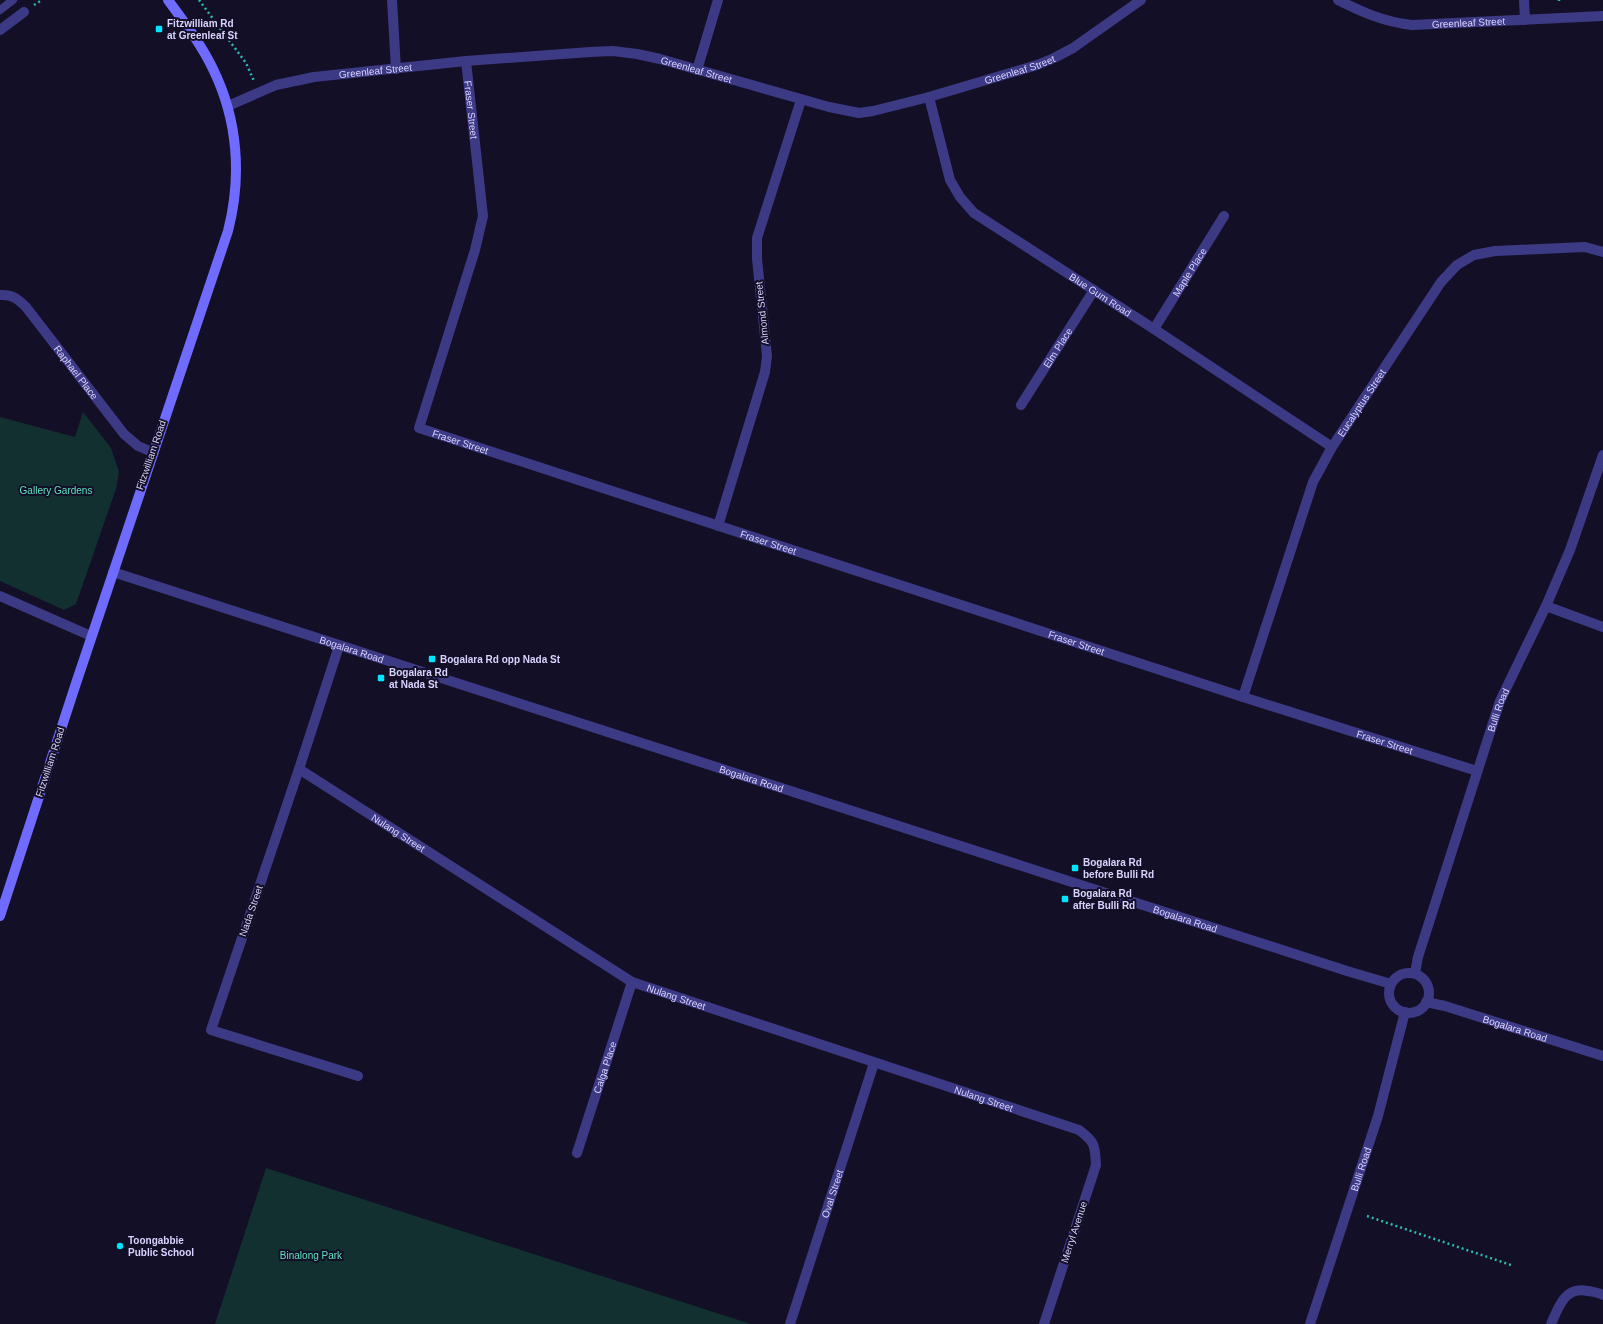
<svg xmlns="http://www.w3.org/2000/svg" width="1603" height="1324" font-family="Helvetica,sans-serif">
<rect width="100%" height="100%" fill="#130f26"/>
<path fill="#12302f" d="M83,412L111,448L119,472L116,489L76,604L64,610L0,581V417L75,437Z
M266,1168L751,1324H215Z"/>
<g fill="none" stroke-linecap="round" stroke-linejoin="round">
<path stroke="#2fb8b0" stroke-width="2.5" stroke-dasharray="2 3" stroke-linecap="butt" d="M199,0L246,63L254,81
M1559,1V0
M34,5L42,0
M1367,1216L1511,1265"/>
<path stroke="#3d3a85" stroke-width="8" d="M0,10L13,0"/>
<g stroke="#3d3a85" stroke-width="10">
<path d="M392,0L396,69"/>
<path id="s1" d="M1338,0C1362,12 1384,22 1412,25L1603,16"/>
<path d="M1524,0L1525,20"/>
<path d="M0,30L24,12"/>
<path id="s2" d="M466,61L483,216L475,250L419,428L1243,697L1477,771"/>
<path d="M697,70L718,0"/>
<path id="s3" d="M929,97L950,180L960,197L974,213L1154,329L1332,447"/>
<path id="s4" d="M228,106L276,85L314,77L466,61L590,52L613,51L637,54L660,59L829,107L859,113L873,111L929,97L1037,65L1054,58L1073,48L1141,0"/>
<path id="s5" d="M0,295C12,294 18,299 26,307L124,434L138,446L152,452"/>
<path id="s6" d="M1154,329L1224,216"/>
<path id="s7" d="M1021,405L1094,290"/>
<path d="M718,526L765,372L767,356L757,259V238L801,100"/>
<path d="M0,596L91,636"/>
<path d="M1546,606L1603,627"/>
<path d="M339,646L299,769L211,1030L358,1076"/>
<path id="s8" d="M1243,697L1313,482L1332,447L1441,282L1457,265L1474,255L1495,251L1585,247L1603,252"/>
<path id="s9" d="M299,769L632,982L1079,1130C1095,1142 1095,1145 1096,1165L1044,1324"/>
<path id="s10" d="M577,1153L632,982"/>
<path id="s11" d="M790,1324L874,1063"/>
<path d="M1551,1324C1559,1306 1565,1286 1588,1291C1593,1292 1598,1292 1603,1295"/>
</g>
<g stroke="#3d3a85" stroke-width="10">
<path id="s12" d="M113,572L1347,971L1391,984"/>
<path id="s13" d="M1415,973L1418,957L1500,701L1546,606L1570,550L1603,455"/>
<circle cx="1409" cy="993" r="20"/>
<path id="s14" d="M1426,1002L1445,1006L1603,1056"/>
<path id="s15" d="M1310,1324L1378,1116L1405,1012"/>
</g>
<path stroke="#6f6bff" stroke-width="10" d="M0,916C74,687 150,459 228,231C242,177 238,120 213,69C201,44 184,22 168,0"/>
</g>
<g fill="#00e5ff" stroke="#130f26" stroke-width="1.5">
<rect x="155" y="25" width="8" height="8" rx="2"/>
<rect x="428" y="655" width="8" height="8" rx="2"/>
<rect x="377" y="674" width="8" height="8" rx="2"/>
<rect x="1071" y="864" width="8" height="8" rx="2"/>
<rect x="1061" y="895" width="8" height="8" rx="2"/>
<circle cx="120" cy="1246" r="4"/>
</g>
<g text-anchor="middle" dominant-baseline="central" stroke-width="4" stroke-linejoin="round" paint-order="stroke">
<g font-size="10" font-weight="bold" fill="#d9d4ff" stroke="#130f26" text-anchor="start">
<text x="167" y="23">Fitzwilliam Rd<tspan x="167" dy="12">at Greenleaf St</tspan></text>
<text x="440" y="659">Bogalara Rd opp Nada St</text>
<text x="389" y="672">Bogalara Rd<tspan x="389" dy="12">at Nada St</tspan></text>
<text x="1083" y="862">Bogalara Rd<tspan x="1083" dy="12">before Bulli Rd</tspan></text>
<text x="1073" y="893">Bogalara Rd<tspan x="1073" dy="12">after Bulli Rd</tspan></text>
<text x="128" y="1240">Toongabbie<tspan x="128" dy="12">Public School</tspan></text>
</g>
<g font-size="10" fill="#d9d4ff" stroke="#130f26">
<text stroke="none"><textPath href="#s1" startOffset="135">Greenleaf Street</textPath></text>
<text stroke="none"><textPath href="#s4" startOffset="477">Greenleaf Street</textPath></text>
<text stroke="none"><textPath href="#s4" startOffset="812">Greenleaf Street</textPath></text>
<text stroke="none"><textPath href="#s4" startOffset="153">Greenleaf Street</textPath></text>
<text stroke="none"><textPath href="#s2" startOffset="49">Fraser Street</textPath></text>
<text stroke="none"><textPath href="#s6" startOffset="67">Maple Place</textPath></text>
<text stroke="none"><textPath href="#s3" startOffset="277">Blue Gum Road</textPath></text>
<text transform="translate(762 313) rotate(-96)">Almond Street</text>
<text stroke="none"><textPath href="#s7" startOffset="68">Elm Place</textPath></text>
<text stroke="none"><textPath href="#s5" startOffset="112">Raphael Place</textPath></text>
<text stroke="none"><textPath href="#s8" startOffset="319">Eucalyptus Street</textPath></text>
<text stroke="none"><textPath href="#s2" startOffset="421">Fraser Street</textPath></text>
<text transform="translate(151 455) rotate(-71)">Fitzwilliam Road</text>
<text stroke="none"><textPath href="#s2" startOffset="745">Fraser Street</textPath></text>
<text stroke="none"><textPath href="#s2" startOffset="1069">Fraser Street</textPath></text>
<text stroke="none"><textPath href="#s12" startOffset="251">Bogalara Road</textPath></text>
<text stroke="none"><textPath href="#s13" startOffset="276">Bulli Road</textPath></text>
<text stroke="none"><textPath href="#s2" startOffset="1393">Fraser Street</textPath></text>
<text transform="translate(50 762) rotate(-72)">Fitzwilliam Road</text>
<text stroke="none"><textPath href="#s12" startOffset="671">Bogalara Road</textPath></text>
<text stroke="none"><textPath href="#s9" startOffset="118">Nulang Street</textPath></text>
<text transform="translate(251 911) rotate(-71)">Nada Street</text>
<text stroke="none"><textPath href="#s12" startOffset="1127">Bogalara Road</textPath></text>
<text stroke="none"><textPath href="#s9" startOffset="442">Nulang Street</textPath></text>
<text stroke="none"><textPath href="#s14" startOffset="93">Bogalara Road</textPath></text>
<text stroke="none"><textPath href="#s10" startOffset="90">Calga Place</textPath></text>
<text stroke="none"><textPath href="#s9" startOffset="766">Nulang Street</textPath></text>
<text stroke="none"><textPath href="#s15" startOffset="163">Bulli Road</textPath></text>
<text stroke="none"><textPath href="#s11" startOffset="137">Oval Street</textPath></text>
<text transform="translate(1074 1232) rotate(-72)">Merryl Avenue</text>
</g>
<g font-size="10" fill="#5fe0c0" stroke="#130f26">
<text x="56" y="490">Gallery Gardens</text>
<text x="311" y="1255">Binalong Park</text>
</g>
</g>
</svg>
